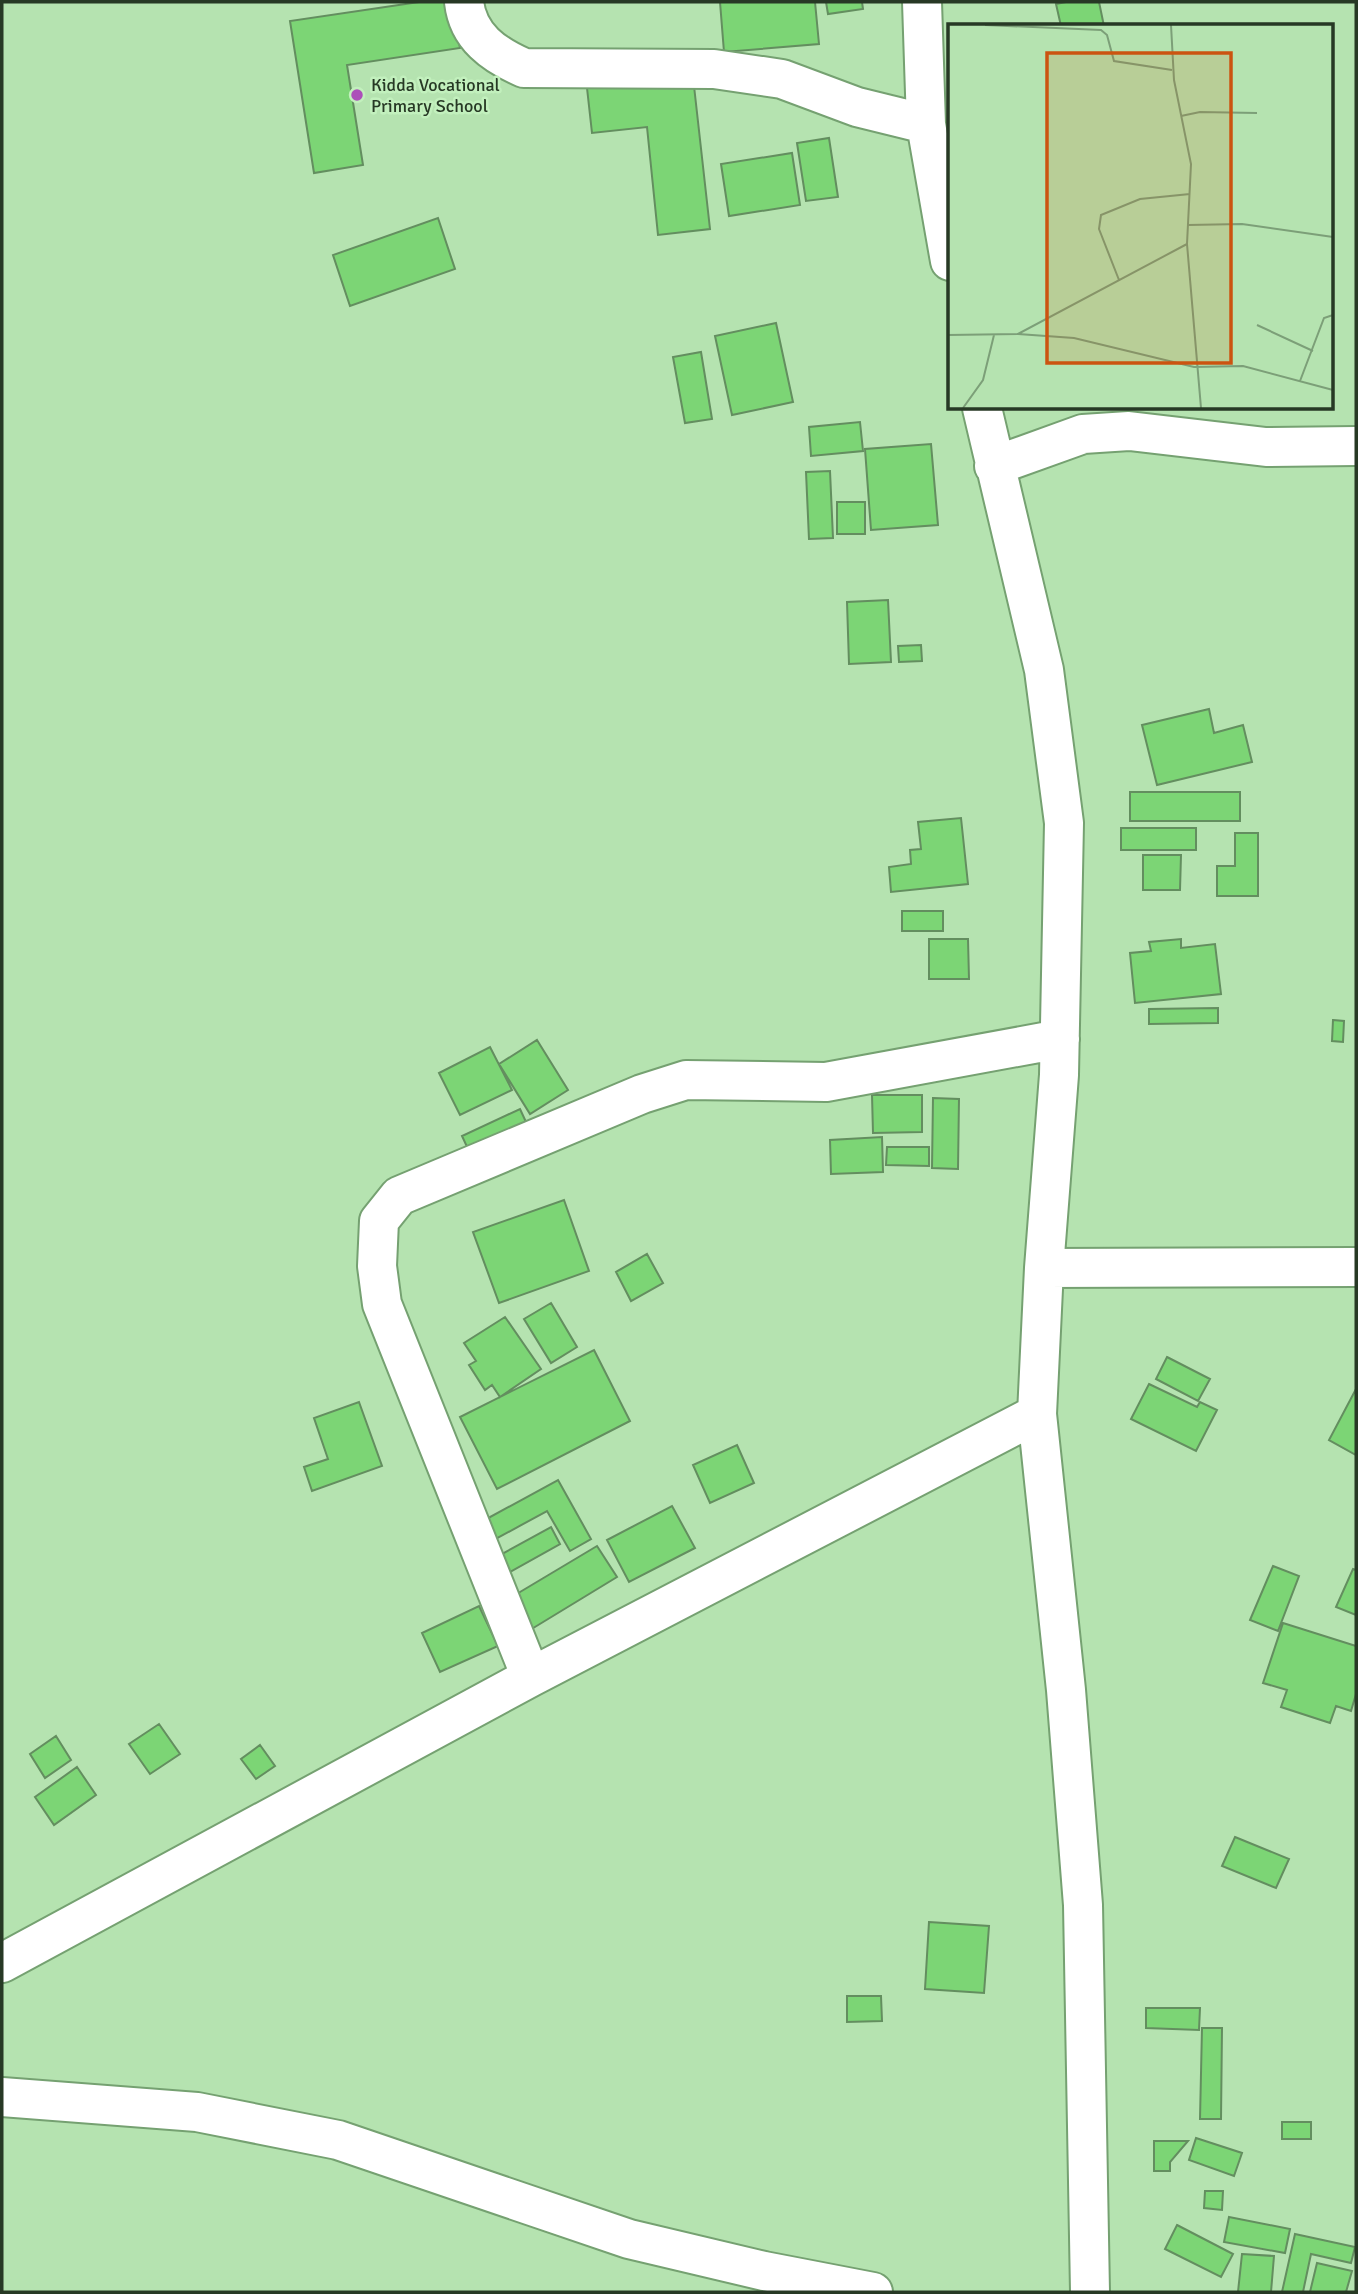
<svg xmlns="http://www.w3.org/2000/svg" width="1358" height="2294" font-family="Signika,sans-serif">
<rect width="100%" height="100%" fill="#b5e3b0"/>
<path fill="#7cd575" stroke="#638e5f" stroke-width="2" d="M419,2H452L460,48L347,65L363,165L314,173L290,21Z
M720,2H815L819,44L724,52Z
M826,2H862L863,9L828,14Z
M1066,2H1099L1104,26H1061L1056,4Z
M693,77L710,229L658,235L647,127L592,133L587,88Z
M829,138L838,197L806,201L797,143Z
M792,153L800,205L729,216L721,164Z
M438,218L455,269L350,306L333,255Z
M776,323L793,402L732,415L715,336Z
M701,352L712,419L685,423L673,357Z
M860,422L863,451L811,456L809,427Z
M931,444L938,525L871,530L865,449Z
M830,471L833,538L809,539L806,472Z
M837,502H865V534H837Z
M888,600L891,662L849,664L847,602Z
M921,645L922,661L899,662L898,646Z
M1209,709L1214,733L1243,725L1252,762L1157,785L1142,725Z
M1130,792H1240V821H1130Z
M961,818L968,884L891,892L889,867L911,864L910,850L921,849L918,822Z
M1121,828H1196V850H1121Z
M1235,833H1258V896H1217V866H1235Z
M1143,855H1181L1180,890H1143Z
M902,911H943V931H902Z
M929,939H968L969,979H929Z
M1181,939V948L1215,944L1221,994L1135,1003L1130,953L1151,951L1149,942Z
M1218,1008V1023L1149,1024V1009Z
M1333,1020L1344,1021L1343,1042L1332,1041Z
M537,1040L568,1090L530,1114L499,1064Z
M490,1047L512,1090L460,1115L439,1073Z
M872,1095H922V1132L873,1133Z
M933,1098L959,1099L958,1169L932,1168Z
M520,1109L532,1135L474,1162L462,1136Z
M882,1137L883,1172L831,1174L830,1140Z
M887,1147H929V1166L886,1165Z
M564,1200L589,1271L499,1303L473,1232Z
M647,1254L663,1283L631,1301L616,1272Z
M551,1303L577,1347L551,1363L524,1319Z
M505,1317L541,1369L500,1397L492,1385L485,1390L469,1365L476,1361L464,1343Z
M594,1350L630,1421L497,1489L460,1417Z
M1167,1357L1210,1379L1198,1401L1156,1379Z
M1149,1384L1197,1407L1200,1402L1217,1410L1196,1451L1131,1419Z
M1356,1389V1455L1329,1440Z
M359,1402L382,1466L312,1491L304,1467L328,1459L314,1418Z
M737,1445L754,1483L710,1503L693,1465Z
M558,1480L591,1539L570,1551L547,1511L492,1541L481,1522Z
M672,1506L695,1548L629,1582L607,1540Z
M551,1527L560,1544L503,1576L493,1559Z
M597,1546L617,1577L530,1630L510,1598Z
M1273,1566L1299,1576L1278,1631L1250,1620Z
M1353,1569L1356,1570V1615L1336,1607Z
M479,1606L498,1646L440,1672L422,1633Z
M1283,1623L1356,1646V1694L1351,1711L1336,1706L1330,1723L1281,1707L1287,1690L1263,1683Z
M159,1724L180,1754L150,1774L129,1744Z
M56,1736L71,1760L45,1778L30,1754Z
M260,1745L275,1766L256,1779L241,1759Z
M77,1767L96,1795L54,1825L35,1797Z
M1235,1837L1289,1859L1276,1888L1222,1866Z
M929,1922L989,1926L984,1993L925,1989Z
M847,1996H881L882,2021L847,2022Z
M1146,2008H1200L1199,2030L1146,2028Z
M1202,2028H1222L1221,2119H1200Z
M1282,2122H1311V2139H1282Z
M1196,2138L1242,2153L1234,2176L1189,2160Z
M1154,2141H1188L1170,2162V2171H1154Z
M1205,2191H1223L1222,2210L1204,2208Z
M1229,2217L1290,2229L1285,2253L1224,2242Z
M1177,2225L1233,2254L1221,2277L1165,2249Z
M1295,2234L1355,2247L1351,2263L1311,2254L1303,2292H1282Z
M1242,2254L1274,2256L1271,2292H1238Z
M1317,2263L1352,2271L1346,2292H1310Z"/>
<g fill="none" stroke-linecap="round" stroke-linejoin="round">
<g stroke="#75a171" stroke-width="42">
<path id="street" d="M464,2C468,37 494,55 524,68L714,69L782,79L857,107L926,124
M922,2L926,124L950,261
M982,408L1044,670L1064,823L1059,1075L1044,1268L1037,1414L1066,1690L1083,1905L1090,2292
M994,466L1083,434L1129,431L1266,447L1356,446
M1044,1268L1356,1267
M531,1677L382,1304L377,1266L379,1221L399,1196L642,1094L686,1080L826,1082L1060,1039
M2,1963L531,1677L1037,1414
M2,2097L197,2112L338,2140L629,2239L764,2271L873,2292"/>
</g>
<use href="#street" stroke="#fff" stroke-width="38"/>
</g>
<circle fill="#ac4fb9" stroke="#c2f0bd" stroke-width="2.5" cx="357" cy="95" r="7"/>
<g text-anchor="middle" dominant-baseline="central" stroke-width="5" stroke-linejoin="round" paint-order="stroke">
<g font-size="18" fill="#273925" stroke="#c2f0bd" text-anchor="start">
<text x="371" y="85">Kidda Vocational<tspan x="371" dy="21">Primary School</tspan></text>
</g>
</g>
<g transform="translate(948 24)">
<rect width="385" height="385" fill="#b5e3b0"/>
<path fill="none" stroke="#7c9f78" stroke-width="2" d="M37,1L153,6L159,11L166,37L224,46M223,1L226,56L243,140L239,220L253,384M233,92L252,88L309,89M240,201L294,200L385,213M171,256L151,205L153,191L192,175L242,170M309,301L365,327M70,310L126,314L246,343L295,342L385,366M0,311L70,310L239,220M352,357L376,294L385,291M15,384L35,356L46,311"/>
<path fill="#cb5410" fill-opacity="0.15" stroke="#cb5410" stroke-width="3.5" d="M99,29H283V339H99Z"/>
<rect width="385" height="385" fill="none" stroke="#273925" stroke-width="3.5"/>
</g>
<rect width="1358" height="2294" fill="none" stroke="#273925" stroke-width="7"/>
</svg>
